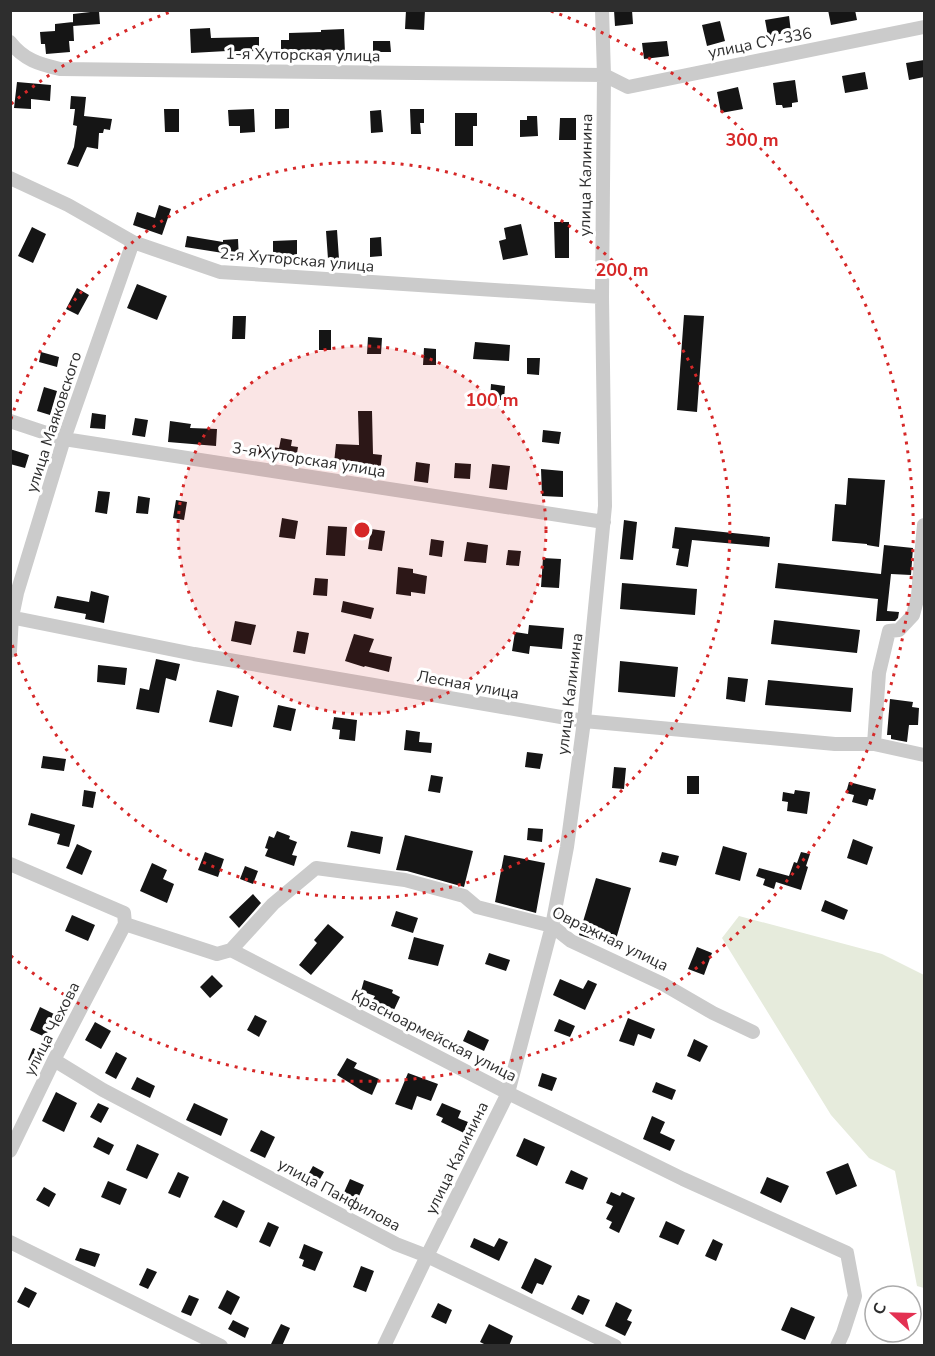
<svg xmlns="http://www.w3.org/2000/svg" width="935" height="1356" font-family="'Nunito Sans',sans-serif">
<rect width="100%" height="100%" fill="#fff"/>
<path fill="#e6ebdc" d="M739,916L882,954L924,975V1288L917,1286L895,1171L869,1158L831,1115L722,938Z"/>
<path fill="#151515" d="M406,10H425L424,30L405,29Z
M614,10H632L633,24L615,26Z
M828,10H855L857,20L831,25Z
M99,11L100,24L73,26V14Z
M789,16L791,32L768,36L765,20Z
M720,21L725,41L707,46L702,25Z
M73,22L74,41H69L70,52L46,54L45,44H41L40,32L55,31V24Z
M210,28L211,38L259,37V51L227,52V51L191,53L190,29Z
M344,29L345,53L321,54V52H281V40H289V33L321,32V30Z
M373,41H390L391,52H373Z
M667,41L669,56L644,59L642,43Z
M924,60V77L909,80L906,63Z
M865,72L868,89L845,93L842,76Z
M795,80L798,102L792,103V107L783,108L782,105H776L773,83Z
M17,82L51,85L50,101L31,99V109L14,108Z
M738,87L743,109L721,113L717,92Z
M71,96L86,97L84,116L112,119L110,130L104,129L103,133H99L98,149L87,147L78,167L67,164L74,147L77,126L73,125L75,109H70Z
M164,109H179V132H165Z
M254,109L255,132L240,133V126H229L228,110Z
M275,109H289V128L275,129Z
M410,109H424V123H420L421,134H411Z
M381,110L383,132L371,133L370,111Z
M455,113H477V126H473V146H455Z
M527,116H537L538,136L520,137V120H527Z
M560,118H576V140H559Z
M159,205L171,209L162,235L133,225L137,212L155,218Z
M554,222H569V258H555Z
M521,224L528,255L503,260L499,241L506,239L504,228Z
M32,227L46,234L33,263L18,256Z
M337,230L339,259H328L326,231Z
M187,236L223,242V240L238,239L239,260L224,261L223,253L185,247Z
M381,237L382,256L370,257V238Z
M297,240V255L273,256V241Z
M137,284L167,296L157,320L127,308Z
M77,288L89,295L78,315L66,309Z
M684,315L704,316L697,412L677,410Z
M233,316H246L245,339H232Z
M319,330H331V350H319Z
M368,337L382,338L381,354H367Z
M475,342L510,345L509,361L473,359Z
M424,348L436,349V365H423Z
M41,352L59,357L57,367L39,362Z
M527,358H540L539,375L527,374Z
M491,384L505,386L504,400H490Z
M44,387L57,391L50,415L37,411Z
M358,411H372L373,454L382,455L380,473L358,471V464L334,463L336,444L359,445Z
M92,413L106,415L105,429L90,428Z
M135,418L148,420L145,437L132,435Z
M170,421L191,424L190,428L217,429L216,446L168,442Z
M543,430L561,432L559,444L542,442Z
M281,438L292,440L291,446L298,447L296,459L265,455V458L255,456L257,445L279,448Z
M10,449L29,455L25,468L10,464Z
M416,462L430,464L428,483L414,481Z
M455,463L471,464L470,479L454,478Z
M492,464L510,466L507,490L489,488Z
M541,469L563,471V497L542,496Z
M848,478L885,480L879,547L867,545V544L832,541L835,504L846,505Z
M98,491L110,492L107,514L95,512Z
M138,496L150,498L148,514L136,513Z
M176,500L187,502L184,520L173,518Z
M282,518L298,521L295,539L279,537Z
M624,520L637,522L633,560L620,559Z
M328,526L347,527L345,556L326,555Z
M675,527L770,537L769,547L692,540L688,567L676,565L679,549L672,548Z
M371,529L385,531L382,551L368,549Z
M431,539L444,541L442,557L429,555Z
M467,542L488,545L486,563L464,561Z
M884,545L913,548L911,575L891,574L887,611L899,612L898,618L895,621H876L878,599L775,588L778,563L881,574Z
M508,550L521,551L519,566L506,565Z
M543,558L561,559L559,588L541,587Z
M398,567L413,569V573L427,576L425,594L411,592V596L396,594Z
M315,578L328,579L327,596L313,595Z
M622,583L697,589L695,615L620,609Z
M91,591L109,596L104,623L85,619L86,614L54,608L57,596L89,602Z
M343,601L374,608L371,619L341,612Z
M774,620L860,630L857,653L771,644Z
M235,621L256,625L251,645L231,641Z
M529,625L564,628L562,649L530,646L529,654L512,651L515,632L528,634Z
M297,631L309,633L305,654L293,652Z
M354,634L374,639L369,652L392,657L389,672L365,666L364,667L345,661Z
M156,659L180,664L176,681L166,678L159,713L136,709L140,688L149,690Z
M620,661L678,667L675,697L618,692Z
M98,665L127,668L125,685L97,682Z
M728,677L748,679L745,702L726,699Z
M768,680L853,688L851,712L765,705Z
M217,690L239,696L232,727L209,722Z
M890,699L913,702L912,707L919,708L918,725H909L907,742L891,739V735H887Z
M278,705L296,709L291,731L273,727Z
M334,717L357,720L355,741L339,739L340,730L332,729Z
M406,730L420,732L419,742L432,743L431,753L404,750Z
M527,752L543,754L540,769L525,767Z
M43,756L66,759L64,771L41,768Z
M614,767L626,768L624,789L612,788Z
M431,775L443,777L440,793L428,791Z
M687,776H699V794H687Z
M849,782L876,789L873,800L869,799L867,806L852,802L854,795L846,793Z
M84,790L96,792L93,808L82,806Z
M795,790L810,792L807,814L787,811L788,802L782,801L783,792L794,794Z
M31,813L75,825L69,847L57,844L60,834L28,825Z
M528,828L543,829L542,842L527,840Z
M277,831L290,836L289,839L297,842L292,855L297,856L294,866L265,856L268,849L265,848L269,836L274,838Z
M351,831L383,837L380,854L347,847Z
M405,835L473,851L464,887L407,871L396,870Z
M853,839L873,847L867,865L847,858Z
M77,844L92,851L82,875L66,868Z
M723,846L747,853L740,881L715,874Z
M205,852L224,859L218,877L198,870Z
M662,852L679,856L676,866L659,862Z
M801,852L810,854L806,866L808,867L801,890L776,882L774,889L763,885L765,879L756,876L759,868L789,876L794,862L797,863Z
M504,855L545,863L536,913L495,902Z
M152,863L167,870L163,879L174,884L167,903L140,891Z
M245,866L258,871L253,884L240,879Z
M596,878L631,888L614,946L579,935Z
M253,894L261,903L239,928L229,917Z
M825,900L848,910L844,920L821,911Z
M396,911L418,918L413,933L391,926Z
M72,915L95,925L88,941L65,931Z
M328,924L344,937L311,975L299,965L317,943L314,940Z
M414,937L444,945L438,966L408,959Z
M697,947L712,953L704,975L688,969Z
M489,953L510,960L506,971L485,964Z
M212,975L223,986L210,998L200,987Z
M560,979L583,989L588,980L597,984L585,1010L553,995Z
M364,980L393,990L392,993L400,997L393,1012L371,1003L375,996L361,991Z
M40,1007L56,1015L45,1037L30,1030Z
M255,1015L267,1021L259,1037L247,1030Z
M628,1018L655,1029L651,1039L638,1034L634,1046L619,1041Z
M559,1019L575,1026L570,1037L554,1031Z
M95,1022L111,1031L101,1049L85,1040Z
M468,1030L489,1040L484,1051L463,1041Z
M694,1039L708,1046L700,1062L687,1056Z
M33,1048L46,1054L41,1066L28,1060Z
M116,1052L127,1058L116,1079L105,1073Z
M347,1058L357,1063L354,1068L379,1079L372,1095L361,1090L337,1075Z
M408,1073L438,1084L431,1101L417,1096L412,1110L395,1104Z
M542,1073L557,1078L552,1091L538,1086Z
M137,1077L155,1086L150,1098L131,1089Z
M656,1082L676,1090L672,1100L652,1092Z
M56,1092L77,1103L64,1132L42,1121Z
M98,1103L109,1108L101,1123L90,1117Z
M194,1103L228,1119L221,1136L186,1120Z
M442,1103L461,1111L458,1118L468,1122L464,1133L441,1122L443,1118L436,1115Z
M652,1116L665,1122L660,1133L675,1140L670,1151L643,1139Z
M261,1130L275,1137L265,1158L250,1151Z
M98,1137L114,1145L109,1155L93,1147Z
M524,1138L545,1147L537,1166L516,1156Z
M137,1144L159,1154L147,1179L126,1170Z
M848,1163L857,1186L836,1195L826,1172Z
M313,1166L324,1172L316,1186L305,1180Z
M571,1170L588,1178L583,1190L565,1183Z
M178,1172L189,1177L180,1198L168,1193Z
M767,1177L789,1186L781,1203L760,1193Z
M350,1179L364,1185L355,1205L341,1199Z
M108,1181L127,1189L120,1205L101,1197Z
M44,1187L56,1194L49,1207L36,1200Z
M611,1192L620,1196L622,1192L635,1198L619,1233L609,1228L612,1222L606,1219L613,1206L606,1203Z
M223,1200L245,1211L237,1228L214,1217Z
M666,1221L685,1230L678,1245L659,1237Z
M268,1222L279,1227L270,1247L259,1242Z
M474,1238L494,1247L499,1238L508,1242L499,1261L470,1247Z
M713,1239L723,1244L716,1261L705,1256Z
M304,1244L323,1252L315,1271L302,1266L304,1260L299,1258Z
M80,1248L100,1254L95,1267L75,1260Z
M535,1258L552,1266L543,1285L537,1283L532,1294L521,1288Z
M361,1266L374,1271L366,1292L353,1287Z
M147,1268L157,1272L148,1289L139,1285Z
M25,1287L37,1293L29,1308L17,1302Z
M227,1290L240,1297L231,1315L218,1308Z
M189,1295L199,1299L191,1316L181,1312Z
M578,1295L590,1300L583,1315L571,1309Z
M616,1302L632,1310L627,1320L632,1322L625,1336L605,1326Z
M438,1303L452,1310L446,1324L431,1317Z
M791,1307L815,1317L805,1340L781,1330Z
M233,1320L249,1328L245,1338L228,1329Z
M281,1324L290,1328L282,1346H270Z
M489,1324L513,1336L509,1346H488L480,1342Z"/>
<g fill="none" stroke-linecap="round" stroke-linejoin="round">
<path stroke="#cbcbcb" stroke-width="14" d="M10,42C24,60 39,64 60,69L604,75L628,87L924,27
M10,178L68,205L133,242L220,272L602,297
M10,421L64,439L604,522
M10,617L194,654L584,721L835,744H874L924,755
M10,651L12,617L17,593L64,439L133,242
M874,744L879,673L889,631L899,630L913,615L918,596L921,557L924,525
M10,864L124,913L125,924L217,954L231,950L508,1093L683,1179L847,1253L855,1296L843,1333L837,1346
M231,950L273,904L316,868L405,880L464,896L477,907L552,926L571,941L663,984L713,1013L753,1032
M54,1060L103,1090L396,1244L427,1256L615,1346
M10,1151L54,1060L125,924
M10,1242L221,1346
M384,1346L427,1256L508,1093L552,926L567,847L584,721L605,506L602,297L604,75L602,10"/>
</g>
<circle cx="362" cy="530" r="184" fill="#d62828" fill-opacity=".12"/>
<g fill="none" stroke="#d62828" stroke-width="3" stroke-dasharray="3 6">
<circle cx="362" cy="530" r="184"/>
<path d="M11 419A368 368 0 1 1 11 641"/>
<path d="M11 104A552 552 0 0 1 173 11M551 11A552 552 0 1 1 11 956"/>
</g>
<g text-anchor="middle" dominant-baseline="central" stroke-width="6" stroke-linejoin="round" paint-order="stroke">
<g font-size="16" fill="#2e2e2e" stroke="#fff">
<text transform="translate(760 43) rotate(-11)">улица СУ-336</text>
<text transform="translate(303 55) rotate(1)">1-я Хуторская улица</text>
<text transform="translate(586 175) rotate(-89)">улица Калинина</text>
<text transform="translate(297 260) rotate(5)">2-я Хуторская улица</text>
<text transform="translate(54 422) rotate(-72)">улица Маяковского</text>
<text transform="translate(309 460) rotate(9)">3-я Хуторская улица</text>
<text transform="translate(468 685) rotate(10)">Лесная улица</text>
<text transform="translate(570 694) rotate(-83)">улица Калинина</text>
<text transform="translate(610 939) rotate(26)">Овражная улица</text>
<text transform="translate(52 1029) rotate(-63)">улица Чехова</text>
<text transform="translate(434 1036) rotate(27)">Красноармейская улица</text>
<text transform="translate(457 1158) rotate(-64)">улица Калинина</text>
<text transform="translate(339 1195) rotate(28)">улица Панфилова</text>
</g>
</g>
<circle cx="362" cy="530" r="9" fill="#d62828" stroke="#fff" stroke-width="3"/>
<g font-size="18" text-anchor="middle" font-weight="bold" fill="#d62828" stroke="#fff" stroke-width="6" stroke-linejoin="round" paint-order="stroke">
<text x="752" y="146">300 m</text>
<text x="622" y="276">200 m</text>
<text x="492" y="406">100 m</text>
</g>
<rect width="935" height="1356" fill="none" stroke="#2e2e2e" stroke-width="24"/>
<g transform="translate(893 1314) rotate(292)"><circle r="28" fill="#ffffff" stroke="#ababab" stroke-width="1.5"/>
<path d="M0-4.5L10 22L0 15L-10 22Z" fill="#e33152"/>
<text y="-9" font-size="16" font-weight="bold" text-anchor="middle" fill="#2e2e2e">С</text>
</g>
</svg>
